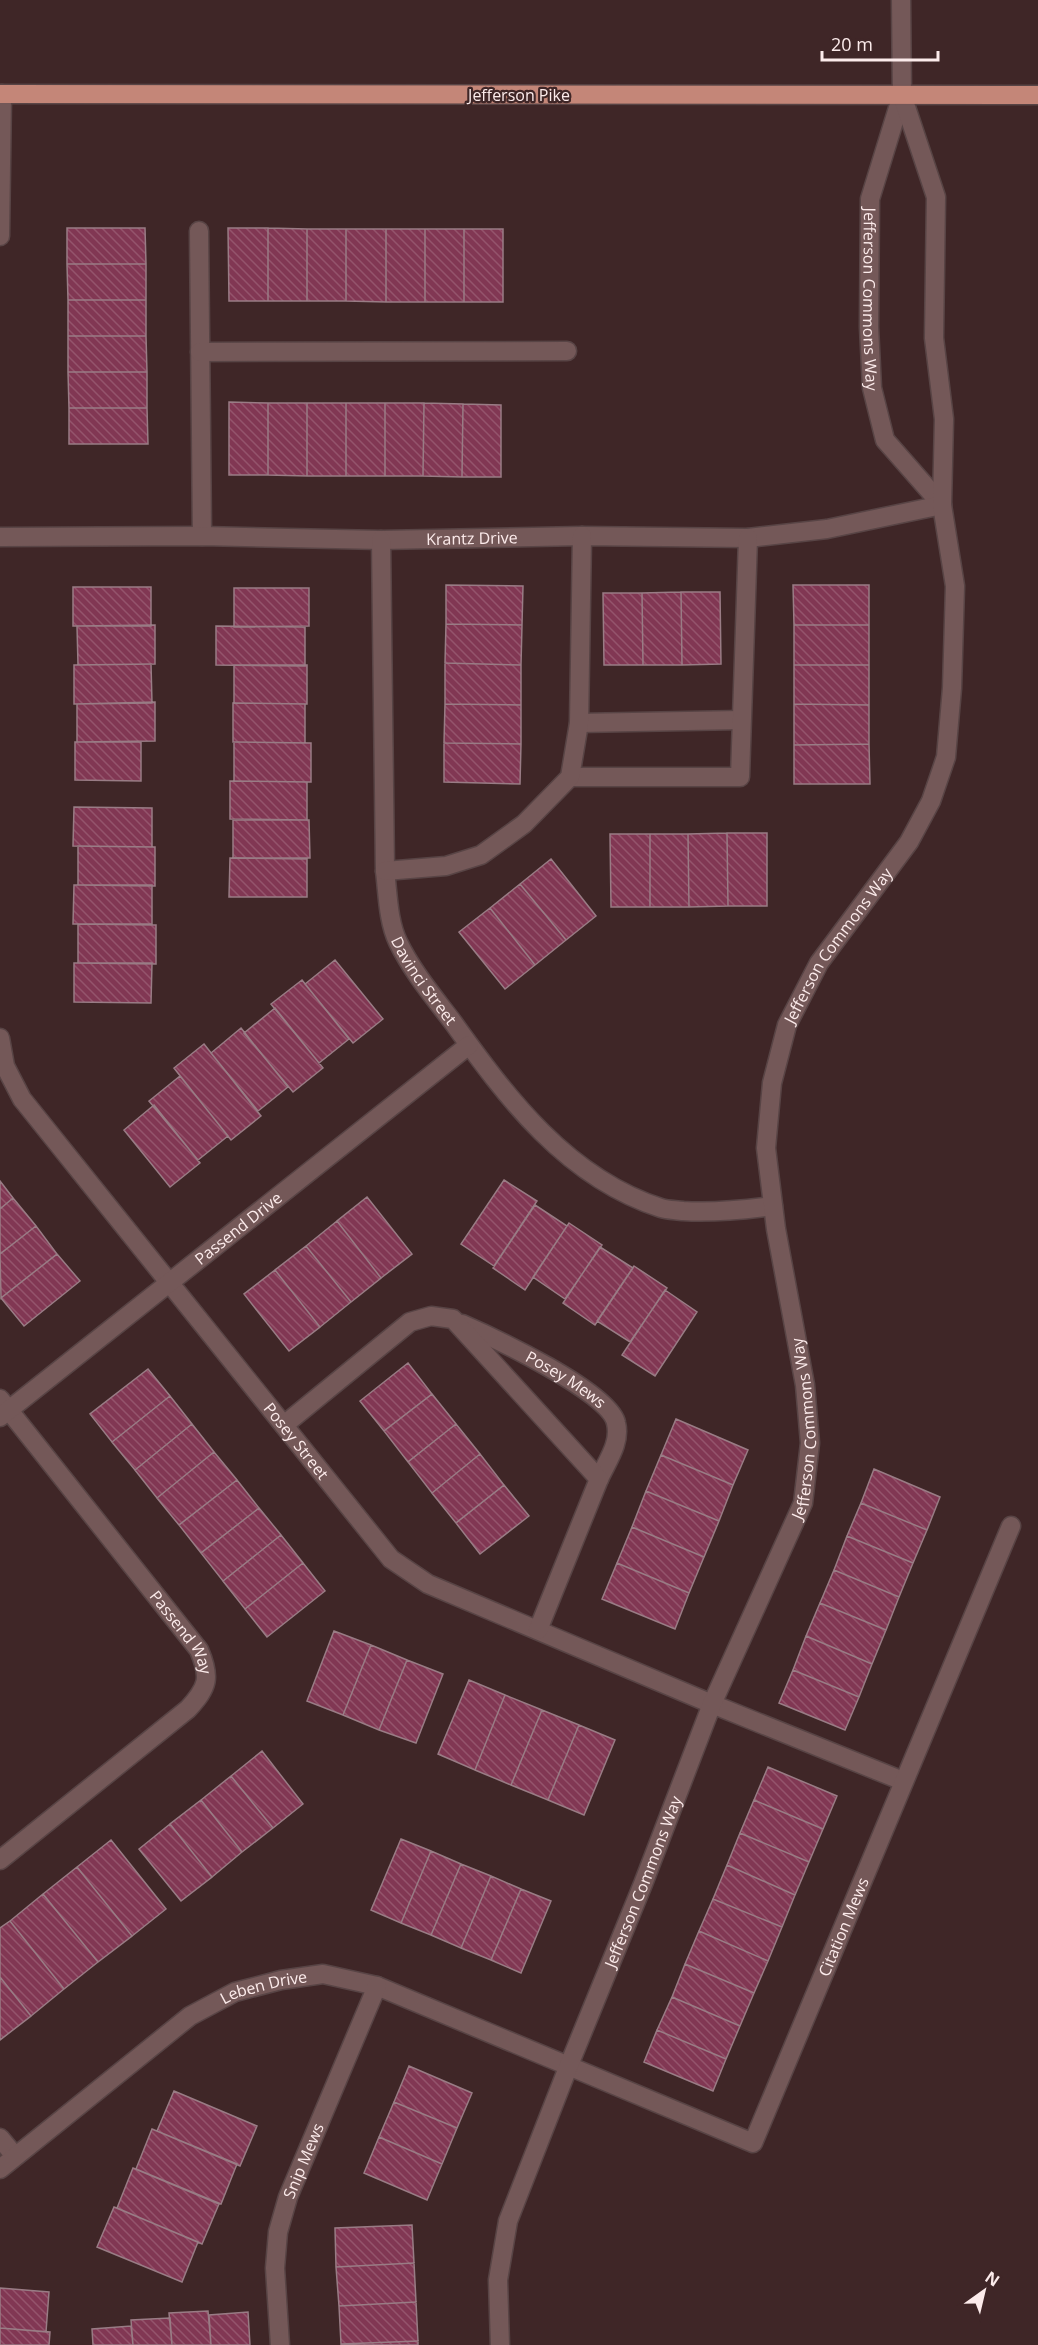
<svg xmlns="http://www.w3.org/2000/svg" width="1038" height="2345" font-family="'Open Sans',sans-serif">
<defs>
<pattern id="building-back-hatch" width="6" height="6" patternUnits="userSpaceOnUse" patternTransform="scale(1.5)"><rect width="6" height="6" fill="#813753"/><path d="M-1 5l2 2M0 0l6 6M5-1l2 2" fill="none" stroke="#94546c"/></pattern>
</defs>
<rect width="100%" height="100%" fill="#3f2627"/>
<path fill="url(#building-back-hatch)" stroke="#997c85" stroke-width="1.5" d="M67,228H145L146,264H67Z
M228,228H268V301H229Z
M268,228L307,229V301H268Z
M307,229H346V301H307Z
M346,229H386V302L346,301Z
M386,229H425V302H386Z
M425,229H464V302H425Z
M464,229H503V302H464Z
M67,264H146V300H68Z
M68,300H146V336H68Z
M68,336H146L147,372H68Z
M68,372H147V408H69Z
M229,402L268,403V475H229Z
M268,403H307V476L268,475Z
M307,403H346V476H307Z
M346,403H385V476H346Z
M385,403H424L423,476H385Z
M424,403L463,404L462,477L423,476Z
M463,404L501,405V477H462Z
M69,408H147L148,444H69Z
M446,585L523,586L522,625L446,624Z
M793,585H869V625H794Z
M73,587H151V626H73Z
M234,588H309V626L234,627Z
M681,592H720L721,664L682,665Z
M681,592L682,665H643L642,593Z
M603,593H642L643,665H604Z
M446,624L522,625L521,665L445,663Z
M155,625V664L78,665L77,626Z
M794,625H869V665H794Z
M216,626L305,627V666L216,665Z
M445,663L521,665V705L445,704Z
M151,664L152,703L74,704V665Z
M234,665H307V704L234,703Z
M794,665H869V705L794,704Z
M155,702V741L77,742V704Z
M233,703L305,704V743L233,742Z
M445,704L521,705V744L444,743Z
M794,704L869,705V744L794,745Z
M75,742H141V781L75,780Z
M234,742L311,743V782L234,781Z
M444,743L521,744L520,784L444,782Z
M869,744L870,784H794V745Z
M230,781L307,782V820L230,819Z
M74,807L152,808V847L73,846Z
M233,820H309L310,858H233Z
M727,833L728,906L689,907L688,834Z
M727,833H767V906H728Z
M610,834H650V907H611Z
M650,834H688L689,907H650Z
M78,846L155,847V886L78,885Z
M230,858L307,859V897H229Z
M551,859L596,916L566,940L520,884Z
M520,884L566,940L535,965L490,908Z
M74,885H152V924H73Z
M490,908L535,965L505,989L459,932Z
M78,924L156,925V964L78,963Z
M335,960L383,1019L353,1043L305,984Z
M74,963H152L151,1003L74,1002Z
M302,980L349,1039L319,1063L271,1004Z
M275,1008L323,1068L293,1092L244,1033Z
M241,1028L288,1087L258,1111L211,1053Z
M204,1044L261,1116L231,1140L174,1068Z
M180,1076L228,1136L198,1160L149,1101Z
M154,1105L200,1163L170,1187L124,1130Z
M504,1180L537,1201L494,1266L461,1244Z
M0,1181L13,1198L0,1209Z
M367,1197L412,1254L381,1278L337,1221Z
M13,1198L36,1226L0,1254V1209Z
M535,1205L567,1226L525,1290L493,1268Z
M337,1221L381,1278L351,1302L306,1246Z
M569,1223L602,1245L565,1299L533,1277Z
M36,1226L57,1254L1,1298L0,1254Z
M306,1246L351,1302L320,1327L275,1270Z
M600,1247L633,1268L595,1325L563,1303Z
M57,1254L80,1281L24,1326L1,1298Z
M634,1266L667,1288L630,1342L597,1321Z
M275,1270L320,1327L289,1351L244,1294Z
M665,1290L697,1312L655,1376L622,1355Z
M408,1363L432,1394L384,1431L360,1401Z
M148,1369L170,1396L112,1442L90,1414Z
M432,1394L456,1424L408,1462L384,1431Z
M170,1396L192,1424L135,1470L112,1442Z
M676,1419L748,1450L733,1485L661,1455Z
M192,1424L214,1452L157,1498L135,1470Z
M456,1424L480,1454L432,1493L408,1462Z
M214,1452L237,1480L179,1525L157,1498Z
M480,1454L504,1485L456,1523L432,1493Z
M661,1455L733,1485L719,1521L646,1491Z
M874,1469L940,1497L927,1530L861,1503Z
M237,1480L259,1508L201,1553L179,1525Z
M504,1485L529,1516L480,1554L456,1523Z
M646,1491L719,1521L704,1557L632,1527Z
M861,1503L927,1530L913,1563L847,1536Z
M259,1508L281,1535L223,1581L201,1553Z
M632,1527L704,1557L689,1593L617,1563Z
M281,1535L303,1563L245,1609L223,1581Z
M847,1536L913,1563L899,1597L834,1570Z
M303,1563L325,1591L267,1637L245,1609Z
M617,1563L689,1593L675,1629L602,1599Z
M834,1570L899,1597L886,1630L820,1603Z
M820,1603L886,1630L872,1664L806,1636Z
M334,1631L371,1645L343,1715L307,1701Z
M806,1636L872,1664L859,1697L793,1670Z
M371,1645L407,1660L379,1730L343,1715Z
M407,1660L443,1674L416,1743L379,1730Z
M793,1670L859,1697L845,1730L779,1703Z
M469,1680L505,1695L475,1770L438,1754Z
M505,1695L542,1710L511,1785L475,1770Z
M542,1710L579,1725L548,1800L511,1785Z
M579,1725L615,1740L584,1815L548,1800Z
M262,1751L303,1804L273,1828L231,1776Z
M768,1767L837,1796L823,1829L754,1800Z
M231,1776L273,1828L242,1852L201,1800Z
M201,1800L242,1852L212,1877L170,1824Z
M754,1800L823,1829L809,1862L740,1833Z
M170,1824L212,1877L181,1901L139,1849Z
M740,1833L809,1862L795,1895L727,1865Z
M401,1839L431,1851L401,1923L371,1910Z
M111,1840L166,1909L132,1936L77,1867Z
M431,1851L461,1864L431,1935L401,1923Z
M461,1864L491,1876L461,1948L431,1935Z
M727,1865L795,1895L782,1927L713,1899Z
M77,1867L132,1936L98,1962L43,1894Z
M491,1876L521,1889L491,1960L461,1948Z
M521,1889L551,1901L521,1973L491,1960Z
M43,1894L98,1962L64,1989L10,1921Z
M713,1899L782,1927L768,1961L699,1931Z
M10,1921L64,1989L31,2016L0,1977V1928Z
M699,1931L768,1961L754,1993L685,1964Z
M685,1964L754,1993L740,2026L672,1997Z
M0,1977L31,2016L0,2040Z
M672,1997L740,2026L726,2059L657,2030Z
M657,2030L726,2059L713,2091L644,2062Z
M409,2066L472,2093L457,2128L394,2102Z
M174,2091L257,2126L240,2166L157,2131Z
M394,2102L457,2128L442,2164L379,2137Z
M152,2129L237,2164L221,2204L136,2169Z
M379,2137L442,2164L427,2200L364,2173Z
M133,2168L219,2204L202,2244L117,2208Z
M114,2207L198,2242L182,2282L97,2247Z
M412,2225L414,2263L336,2267L335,2228Z
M414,2263L416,2302L339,2306L336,2267Z
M0,2288L49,2292L46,2332L0,2328Z
M416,2302L418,2341L341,2344L339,2306Z
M208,2311L211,2345H172L169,2313Z
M248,2312L250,2345H211L209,2315Z
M170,2318L172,2345H133L131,2320Z
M131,2326L133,2345H93L92,2329Z
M0,2328L50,2332L49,2345H0Z
M418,2341V2345H341V2344Z"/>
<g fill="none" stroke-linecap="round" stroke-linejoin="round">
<g stroke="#584445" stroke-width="21">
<g id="minor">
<path id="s1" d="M901,0L902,95L870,199L869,327L872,388L885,440L942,505"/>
<path d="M199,231L202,536"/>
<path d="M0,236L2,94"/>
<path d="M200,352L567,351"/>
<path id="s2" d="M0,537L202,536L381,540L582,536L748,538L827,529L942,505"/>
<path id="s3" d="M381,540L385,871C388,895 388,921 398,942C412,971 433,996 452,1021C507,1098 567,1178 661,1208C667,1210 676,1210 683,1211C714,1213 743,1210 773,1206"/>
<path d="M579,723L741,720"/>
<path d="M570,777H740L748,538"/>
<path d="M385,871L446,866L481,855L524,824L570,777L579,723L582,536"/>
<path id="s4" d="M0,1038L5,1066L22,1099L391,1559L428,1584L712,1704L903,1781"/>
<path id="s5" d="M462,1324C492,1337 610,1392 616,1423C621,1443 607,1461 599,1479"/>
<path id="s6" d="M0,1399L199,1650C211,1678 208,1687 188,1709L0,1860"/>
<path id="s7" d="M0,1417L469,1045"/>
<path d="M284,1425L410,1322L431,1316L453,1319L599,1479L538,1630"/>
<path d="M0,2138L15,2156"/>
<path id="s8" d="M0,2169L190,2016L235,1992L281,1980L323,1974L377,1986L753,2143L1011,1526"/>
<path id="s9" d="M280,2345L275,2268L278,2232L288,2197L377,1986"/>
<path id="s10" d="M500,2345L498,2280L508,2221L569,2065L643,1884L712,1704L803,1503L810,1443L805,1385L776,1229L766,1148L772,1083L787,1025L819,963L909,842L931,801L946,757L952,688L955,586L942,505L944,419L934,338L936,197L902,95"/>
</g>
</g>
<g stroke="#584445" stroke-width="21">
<path id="major" d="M0,94L1038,95"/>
</g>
<use href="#minor" stroke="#745858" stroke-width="18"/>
<use href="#major" stroke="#c48678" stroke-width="18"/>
</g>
<g text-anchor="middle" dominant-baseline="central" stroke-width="4.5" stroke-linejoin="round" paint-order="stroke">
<g font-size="16" fill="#fcebeb" stroke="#3f2627">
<text x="519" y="95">Jefferson Pike</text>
<text stroke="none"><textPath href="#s1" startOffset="304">Jefferson Commons Way</textPath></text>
<text stroke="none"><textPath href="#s2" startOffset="472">Krantz Drive</textPath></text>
<text stroke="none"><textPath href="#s10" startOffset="1480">Jefferson Commons Way</textPath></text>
<text stroke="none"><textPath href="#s3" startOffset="450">Davinci Street</textPath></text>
<text stroke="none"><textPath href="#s7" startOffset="304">Passend Drive</textPath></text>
<text stroke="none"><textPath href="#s5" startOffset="118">Posey Mews</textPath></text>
<text stroke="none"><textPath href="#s10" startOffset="976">Jefferson Commons Way</textPath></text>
<text stroke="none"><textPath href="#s4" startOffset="504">Posey Street</textPath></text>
<text stroke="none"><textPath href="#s6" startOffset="296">Passend Way</textPath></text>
<text stroke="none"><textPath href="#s10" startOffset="490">Jefferson Commons Way</textPath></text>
<text stroke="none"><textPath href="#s8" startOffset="1082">Citation Mews</textPath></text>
<text stroke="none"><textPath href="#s8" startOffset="324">Leben Drive</textPath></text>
<text stroke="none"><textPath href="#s9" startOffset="189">Snip Mews</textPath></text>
</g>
</g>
<g transform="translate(984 2291) rotate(34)" stroke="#3f2627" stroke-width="4.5" paint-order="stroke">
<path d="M0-4.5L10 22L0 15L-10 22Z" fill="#fcebeb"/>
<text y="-9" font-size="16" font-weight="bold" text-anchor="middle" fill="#fcebeb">N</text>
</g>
<path d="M822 51v9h116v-9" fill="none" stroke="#fcebeb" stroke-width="3"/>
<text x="831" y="51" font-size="18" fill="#fcebeb" stroke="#3f2627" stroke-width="4.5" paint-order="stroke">20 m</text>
</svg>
